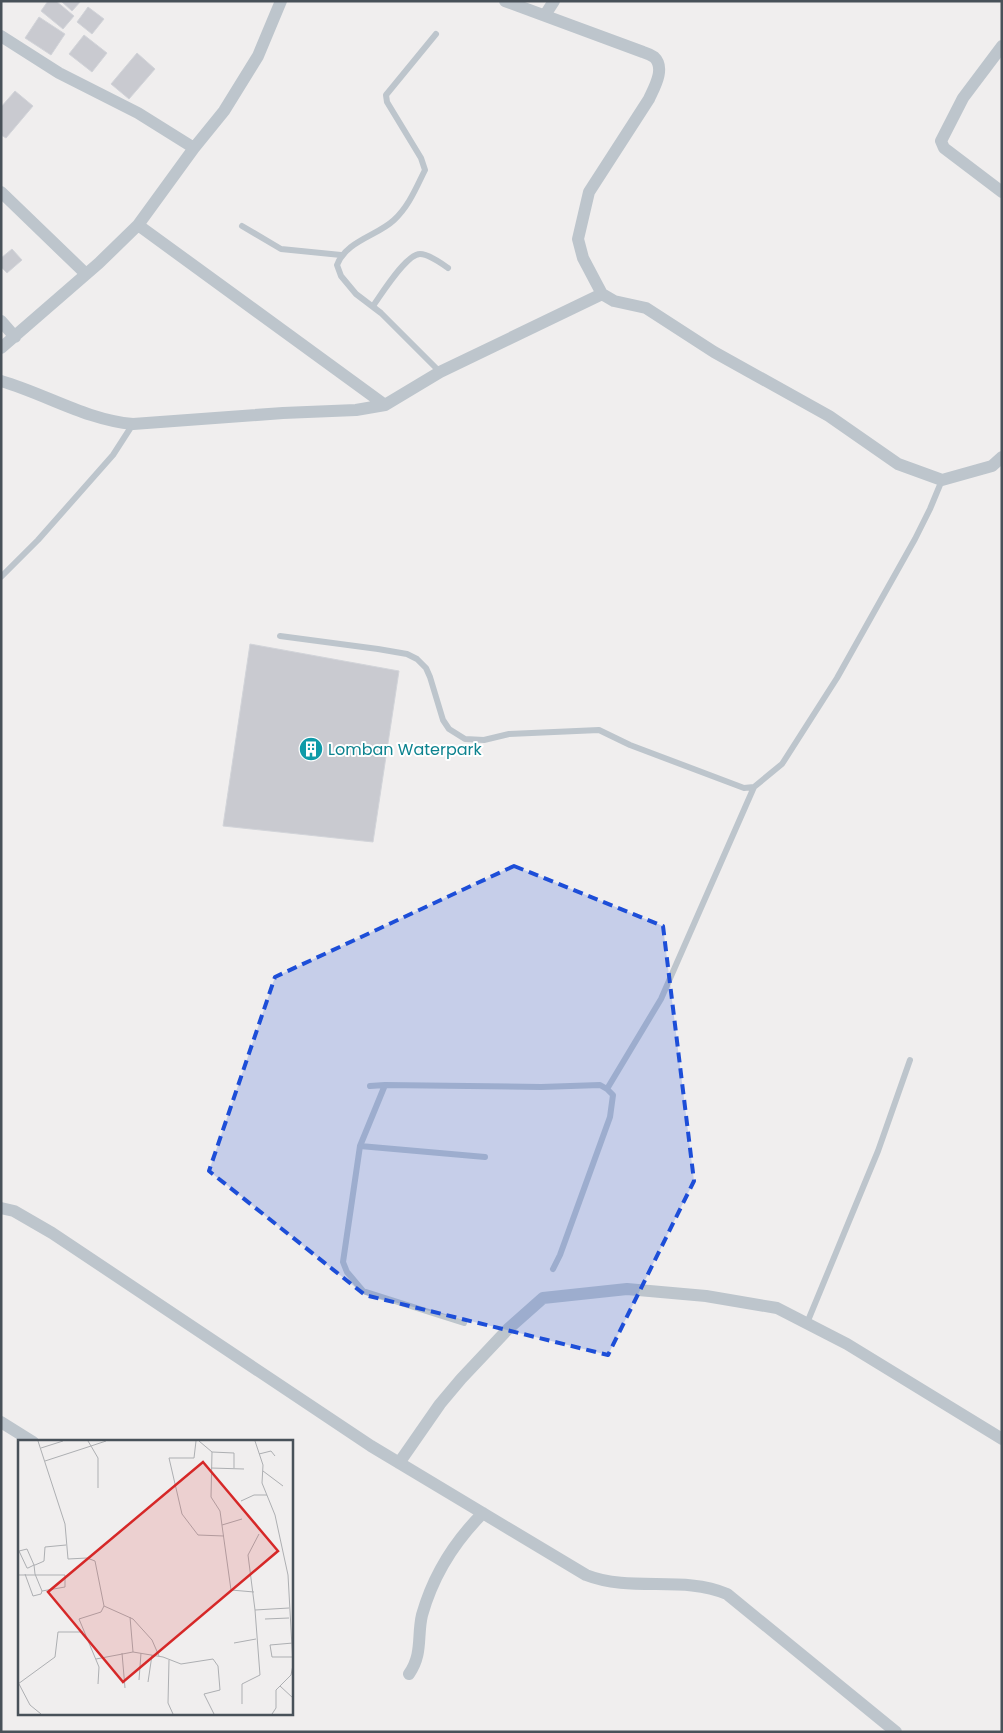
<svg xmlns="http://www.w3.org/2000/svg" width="1003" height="1733" font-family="Poppins,sans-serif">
<rect width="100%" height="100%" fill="#f0eeee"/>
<path fill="#c9cad0" stroke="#d2d4d9" d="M48,1H56L74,16L63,29L41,11Z
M61,1H81L72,11Z
M88,7L104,19L92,34L77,22Z
M39,17L65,34L51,55L25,38Z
M84,35L107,53L92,72L69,54Z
M137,53L155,69L129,99L111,84Z
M15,91L33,106L6,138L1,135V107Z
M12,249L22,260L7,273L1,267V258Z
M250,644L399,671L373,842L223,826Z"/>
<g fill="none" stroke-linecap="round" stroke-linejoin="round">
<path stroke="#bdc5cc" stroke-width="6" d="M436,34L386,95L387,102L421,158L425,170C416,188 409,206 394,220C377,236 346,241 337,265L341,276L356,294L381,313L440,372
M242,226L281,249L341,255
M376,309L373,306C381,295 406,254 420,254C429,254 441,263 448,268
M1,577L38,540L113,455L133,424
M280,636L378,649L407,654L417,659L426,668L430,677L443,720L449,729L465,739L484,740L509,734L599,730L630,745L744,788L754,787L782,764L837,678L915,539L930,509L942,480
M385,1085L360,1146L343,1262L347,1272L363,1291L464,1323
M370,1086L385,1085L541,1087L600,1085L607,1089L613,1095L610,1117L560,1255L553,1269
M607,1089L661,999L754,787
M360,1146L485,1157
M807,1323L878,1151L910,1060"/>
<path stroke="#bdc5cc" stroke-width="12" d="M505,1L643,52C646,53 651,55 654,57C666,68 654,88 649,99L589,192L578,239L583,258L602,294
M545,15L554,1
M1,36L59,73L138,113L194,148
M1002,46L963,98L941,141L944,148L1002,192
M1,192L86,274
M138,225L385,405
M1,321L15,337
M1,348L99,263L138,225L194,148L224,111L258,56L281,1
M1,381C46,394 86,420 133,424L283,413L356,410L385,405L440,372L602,294L614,301L646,308L714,352L829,416L898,464L942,480L992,466L1002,457
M1,1208L14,1211L52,1233L371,1446L586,1575C632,1593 682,1575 727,1594L896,1732
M1,1422L33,1442
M399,1463L440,1404L461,1379L508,1329L543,1298L627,1289L706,1296L777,1308L847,1344L1002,1439
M409,1674C423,1654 417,1636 422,1615C433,1576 455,1541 483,1513"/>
</g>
<path fill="#1d4ed8" fill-opacity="0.2" stroke="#1d4ed8" stroke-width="4" stroke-dasharray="10 6" stroke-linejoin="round" d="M514,866L663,926L694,1181L608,1355L365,1295L209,1171L275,977Z"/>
<defs>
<g id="building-disc" transform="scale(1.25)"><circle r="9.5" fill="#0f9aa8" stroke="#fff"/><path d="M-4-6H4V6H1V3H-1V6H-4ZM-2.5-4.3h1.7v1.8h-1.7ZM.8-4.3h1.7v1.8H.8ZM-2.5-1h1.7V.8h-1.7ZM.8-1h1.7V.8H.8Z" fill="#fff"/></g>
</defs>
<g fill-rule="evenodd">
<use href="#building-disc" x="311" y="749"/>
</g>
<g text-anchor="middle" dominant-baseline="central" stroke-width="4" stroke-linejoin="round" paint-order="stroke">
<g font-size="16" fill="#0d838f" stroke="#fff" text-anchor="start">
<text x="328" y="749">Lomban Waterpark</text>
</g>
</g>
<g transform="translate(18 1440)">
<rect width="275" height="275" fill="#f0eeee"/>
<path fill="none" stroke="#adafb2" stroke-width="1" d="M20,1L47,84L50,119L69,118L77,121L86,166L115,179L134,200L141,216M70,1L73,6L88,1M178,1L176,18H151L164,74L180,95L206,96M181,1L194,12L193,57L202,71L213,150L236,152M237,1L245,25L244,43L257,75L270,135L275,225L273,235L258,250V268L254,274M23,8L45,1M194,12L216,13V28M241,14L253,11L257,16M27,21L73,6L80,18V48M193,28L226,29M245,31L265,46M223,61L236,55H249M204,85L224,79M7,134L15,156L23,154L24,151L17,134L16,125L9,109L1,111L9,128H10L16,125H17L24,122L26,121L27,107L48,105M0,135H47V147L24,151M237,170L230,115L241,94M112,177L115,212M247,179L271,178M216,203L238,199M104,213L107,248M274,217H254L252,205L275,203M78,219L115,212L145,217L163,224L195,219L200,226L202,250L186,254L196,274M151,220L150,263L155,274M121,240L123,213M130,242L134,215M0,244L37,217L40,192H65M1,244L12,265L23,274M80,244L81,227L61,179L83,172L86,166M262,246L275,258M224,264V244L242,235L237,170L271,168"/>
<path fill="#d62828" fill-opacity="0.15" stroke="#d62828" stroke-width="2.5" d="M185,22L260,111L105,242L30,152Z"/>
<rect width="275" height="275" fill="none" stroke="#485159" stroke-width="2.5"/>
</g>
<rect width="1003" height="1733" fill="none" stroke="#485159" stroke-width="5"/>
</svg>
